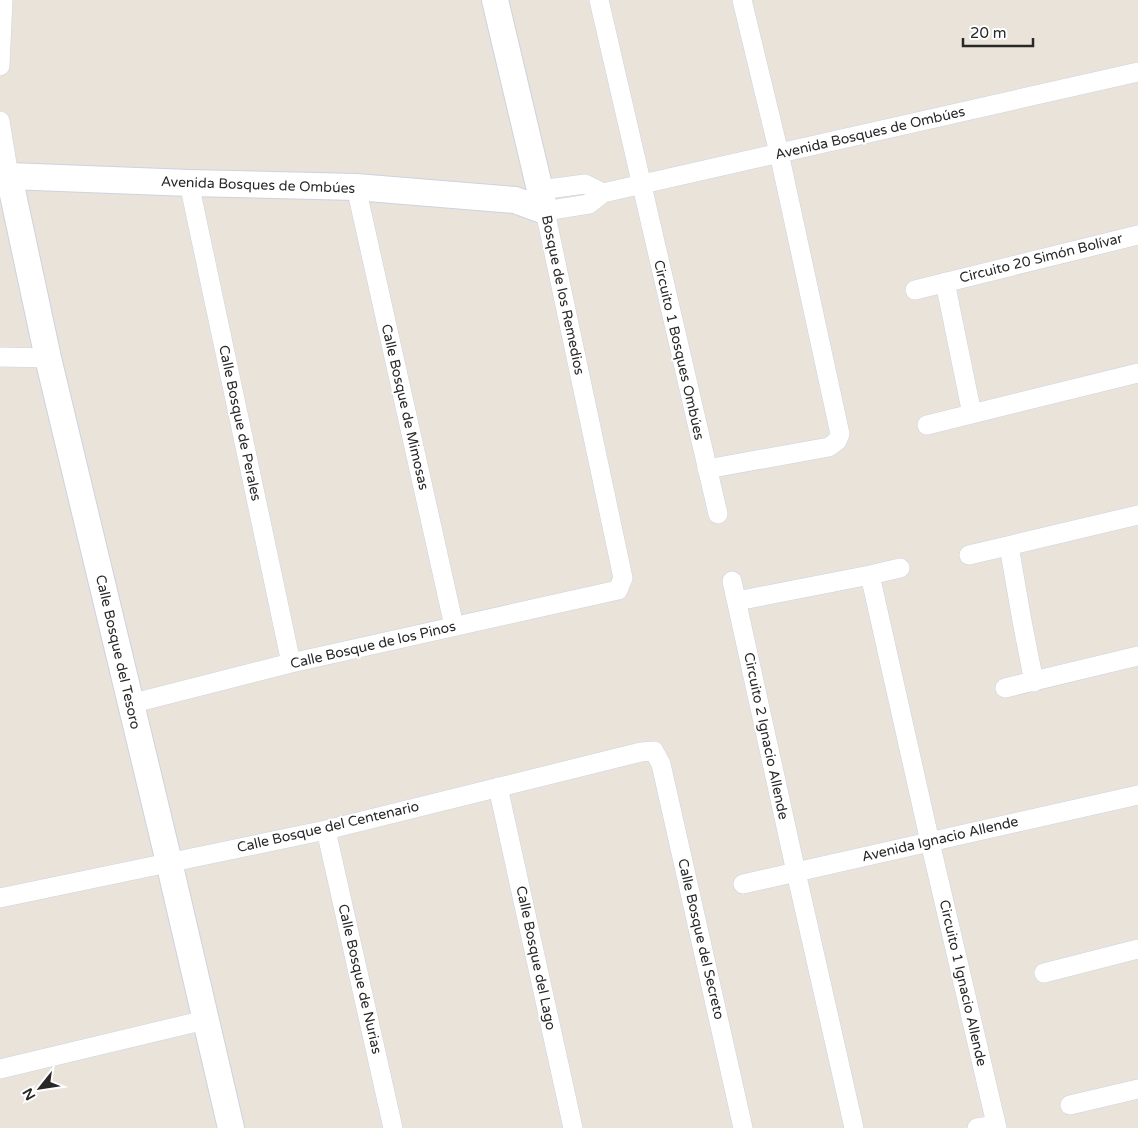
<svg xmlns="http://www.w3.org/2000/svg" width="1138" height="1128" font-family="'Varela Round',sans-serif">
<rect width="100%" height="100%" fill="#eae3d9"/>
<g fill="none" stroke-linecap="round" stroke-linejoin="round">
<g stroke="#ced2e1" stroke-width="20">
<path id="street" d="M599,0L718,514
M0,66L3,0
M0,121L9,176H0
M189,183L291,663
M356,187L454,626
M540,190L585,184L603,193
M945,282L972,414
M915,290L1138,235
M0,357L48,358
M927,425L1138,373
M707,469L829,447L837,441L840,434L779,153L742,0
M1009,546L1022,621L1034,682
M969,555L1138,515
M870,575L930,842L997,1128
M732,581L796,872L854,1128
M737,601L870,575L900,568
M1005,688L1138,656
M130,704L291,663L618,590L623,578L545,211L589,204L603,193L1138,72
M498,787L573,1128
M326,830L393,1128
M743,884L1138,795
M0,898L326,830L641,752L654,751L661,764L743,1128
M1044,973L1138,949
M0,1069L205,1020
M1070,1105L1138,1089
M977,1128L996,1125"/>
</g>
<g stroke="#ced2e1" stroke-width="28">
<path id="secondary" d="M495,0L545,211
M231,1128L169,862L48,358L9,176L189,183L356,187L515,200L545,211"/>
</g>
<use href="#street" stroke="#fff" stroke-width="19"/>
<use href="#secondary" stroke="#fff" stroke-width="26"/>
</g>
<g text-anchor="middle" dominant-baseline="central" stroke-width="4.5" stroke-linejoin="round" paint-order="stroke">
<g font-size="14" fill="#282828" stroke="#fff">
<text transform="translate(870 133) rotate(-13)">Avenida Bosques de Ombúes</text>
<text transform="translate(258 185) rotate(2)">Avenida Bosques de Ombúes</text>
<text transform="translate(1041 258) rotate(-14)">Circuito 20 Simón Bolívar</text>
<text transform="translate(563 295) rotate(78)">Bosque de los Remedios</text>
<text transform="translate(679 350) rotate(77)">Circuito 1 Bosques Ombúes</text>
<text transform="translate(405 407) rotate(77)">Calle Bosque de Mimosas</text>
<text transform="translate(240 423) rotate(78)">Calle Bosque de Perales</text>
<text transform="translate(373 645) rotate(-13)">Calle Bosque de los Pinos</text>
<text transform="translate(118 652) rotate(77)">Calle Bosque del Tesoro</text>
<text transform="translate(766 736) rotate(78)">Circuito 2 Ignacio Allende</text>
<text transform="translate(328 827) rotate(-13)">Calle Bosque del Centenario</text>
<text transform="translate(940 839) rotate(-13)">Avenida Ignacio Allende</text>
<text transform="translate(701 939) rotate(77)">Calle Bosque del Secreto</text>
<text transform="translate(536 958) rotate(78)">Calle Bosque del Lago</text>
<text transform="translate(360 979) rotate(77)">Calle Bosque de Nurias</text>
<text transform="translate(963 983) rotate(77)">Circuito 1 Ignacio Allende</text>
</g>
</g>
<g transform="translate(40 1088) rotate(240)" stroke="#ffffff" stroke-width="4" paint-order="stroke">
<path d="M0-4L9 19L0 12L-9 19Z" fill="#282828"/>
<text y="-8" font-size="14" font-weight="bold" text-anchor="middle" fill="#282828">N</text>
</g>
<path d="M963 38v8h70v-8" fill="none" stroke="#282828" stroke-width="2.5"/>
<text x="970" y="38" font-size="15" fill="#282828" stroke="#ffffff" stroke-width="4" paint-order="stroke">20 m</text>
</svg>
